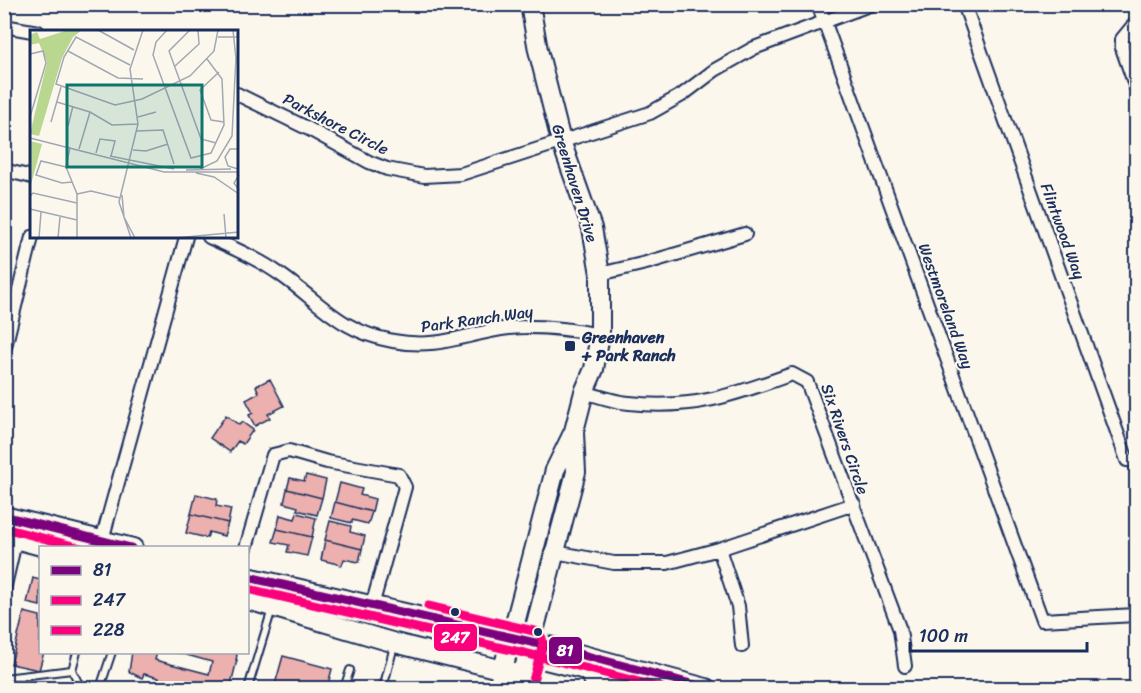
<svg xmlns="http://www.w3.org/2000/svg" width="1141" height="693" font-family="Sriracha,sans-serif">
<rect width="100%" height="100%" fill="#fbf7ec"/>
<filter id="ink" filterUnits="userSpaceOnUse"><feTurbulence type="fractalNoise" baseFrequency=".0167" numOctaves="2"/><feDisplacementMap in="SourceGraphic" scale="12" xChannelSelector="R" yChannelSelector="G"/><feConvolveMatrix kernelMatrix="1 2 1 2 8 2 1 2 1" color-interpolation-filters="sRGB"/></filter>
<g filter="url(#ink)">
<path fill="#ecb0ae" stroke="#1b2f5e" stroke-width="1.5" d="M270,379L284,406L268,414L270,418L255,426L249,415L253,413L246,400L259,393L256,386Z
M226,415L239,425L242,422L253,430L243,444L238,441L230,452L210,438Z
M306,475L326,480L322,498L287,489L290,478L304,481Z
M340,483L362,489L360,495L375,499L372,512L335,502Z
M287,489L322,498L317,515L297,510L298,507L284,503Z
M196,494L217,499L216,506L231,509L228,523L191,514Z
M335,502L372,512L368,524L352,520V523L331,518Z
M297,513L316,518L312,537L277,529L280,515L295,519Z
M191,514L228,523L224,536L209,532L207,538L186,533Z
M330,521L351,526L350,532L365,536L362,549L325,540Z
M277,529L312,537L307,556L287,552L289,545L273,542Z
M325,540L362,549L359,562L344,559L342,565L321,560Z
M33,578L40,580V606L27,603Z
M24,612L40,616V652H44L39,670L11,664Z
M132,652H157L155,660L209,674L212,662L176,652H234L237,655L236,660H237L230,688H169L157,684L159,678L144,674L142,678L129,672Z
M283,656L332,669L327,688H274Z"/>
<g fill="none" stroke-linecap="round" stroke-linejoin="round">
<g stroke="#1b2f5e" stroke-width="10">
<path id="lane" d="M77,652L72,670L81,688
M4,678L72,670
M100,688L112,652
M248,688L272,609
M344,688L350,670
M383,688L394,646"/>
</g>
<g stroke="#1b2f5e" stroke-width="16">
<path id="street" d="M818,4L1042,620L1136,615
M964,4L1127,460L1136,461
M1136,22L1122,39V48L1136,88
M4,26L38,32
M237,94L309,129L369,162L387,169L424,176L461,174L650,113L682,95L715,70L754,48L872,4
M4,170L32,177
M209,237C233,248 259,259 281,275C321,303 341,332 393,341C440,350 466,333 509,328C540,325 569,329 600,335
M600,274L646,263L745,234
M5,347L32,237
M584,392C598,396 614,402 629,403C693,410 734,395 792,374L807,382L900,630L905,666
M102,540L186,237
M246,548L273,455L289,451L327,462L399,475L405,487L372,606
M719,549L738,606L742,646
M555,552L614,563H667L719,549L854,504
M4,590L20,520"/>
</g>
<g stroke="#1b2f5e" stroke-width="22">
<path id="secondary" d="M4,516L133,548
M4,536L49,548
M248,577L557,648L706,688
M248,600L395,643L575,688
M498,688L555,470L574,431L584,392L594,369L600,335V274L592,228L561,141L538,50L530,4
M519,688L576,472L574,433"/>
</g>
<use href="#lane" stroke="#fbf7ec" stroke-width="6"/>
<use href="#street" stroke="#fbf7ec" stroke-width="12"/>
<use href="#secondary" stroke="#fbf7ec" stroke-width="18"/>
<g stroke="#fbf7ec" stroke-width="14">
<path id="bus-1" d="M4,516L131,548
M248,577L557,648L706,688"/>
</g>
<g stroke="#fbf7ec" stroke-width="14">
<path id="bus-2" d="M4,528L81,548
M248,589L554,660L662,688"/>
</g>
<g stroke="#fbf7ec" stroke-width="14">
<path id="bus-3" d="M428,606L538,632L542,638L543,644L531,688"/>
</g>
<use href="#bus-1" stroke="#7c027e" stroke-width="9"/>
<use href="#bus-2" stroke="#fa007d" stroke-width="9"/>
<use href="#bus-3" stroke="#fa007d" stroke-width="9"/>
</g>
</g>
<g fill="#1b2f5e" stroke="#fbf7ec" stroke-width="2">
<rect x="564" y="340" width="12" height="12" rx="3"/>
<circle cx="455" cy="612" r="5"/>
<circle cx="538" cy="632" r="5"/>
</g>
<g text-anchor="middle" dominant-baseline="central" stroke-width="4.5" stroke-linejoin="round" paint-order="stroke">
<g font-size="16" fill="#1b2f5e" stroke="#fbf7ec">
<text transform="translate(336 124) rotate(27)">Parkshore Circle</text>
<text transform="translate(575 183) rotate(73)">Greenhaven Drive</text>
<text transform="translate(1063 231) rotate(70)">Flintwood Way</text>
<text transform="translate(946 306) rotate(70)">Westmoreland Way</text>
<text transform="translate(477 319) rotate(-8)">Park Ranch Way</text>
<text transform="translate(845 439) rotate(71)">Six Rivers Circle</text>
</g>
<g font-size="16" font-weight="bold" fill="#1b2f5e" stroke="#fbf7ec" text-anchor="start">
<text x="582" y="337">Greenhaven<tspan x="582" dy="18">+ Park Ranch</tspan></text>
</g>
</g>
<g transform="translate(30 30)">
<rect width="208" height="208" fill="#fbf7ec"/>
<path d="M38,0H52L43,7L32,28L9,106L0,104L17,32L9,13L0,15V5L7,2L10,9ZM0,111L12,114L0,158Z" fill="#b9d78f"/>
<path fill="none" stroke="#a1a7b3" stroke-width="1.5" d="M68,0L104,20M137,0L126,12L123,25L161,128L181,123L194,95L192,49L177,29M160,0L139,21L171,109L186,113M203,0L206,29M188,7H209M38,21L88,48L113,49M0,24L13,21L16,33L0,87M100,35L46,7L34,27L26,54L85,75L112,69L160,46L184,21L188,0M145,36L169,14L168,0M189,42L170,60L181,90L194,92M27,72L60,82L82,95L108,94M108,87L126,82M21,92L31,57M38,96L43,76M106,101L133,100L144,134M0,108L134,142H209M40,117L36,137L47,164V208M49,119L60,82M103,120L116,121L138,114M66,123L70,109L85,111L81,126M80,126L144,139M36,137L11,131L6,145L32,153L42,152M170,139L187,131L202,106L206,27M208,139L198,136L195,127L200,119H209M156,140L201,139M166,143L184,147L209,164M209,145L204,153L209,160M47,164L61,161L90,168M92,165L94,187L105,208M0,166L3,163L47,173M0,179L47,190M194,184L196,208M9,208L11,182M28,208L30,187M101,208L89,172L108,94L100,39L113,0M145,208L209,202"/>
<path fill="#0f766e" fill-opacity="0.15" stroke="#0f766e" stroke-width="3" d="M37,55H172V137H37Z"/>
<rect width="208" height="208" fill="none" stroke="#1b2f5e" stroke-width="3"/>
</g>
<g stroke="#fbf7ec" stroke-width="2">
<rect x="433" y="623" width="45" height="29" rx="6" fill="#fa007d"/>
<rect x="548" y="636" width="35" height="29" rx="6" fill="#7c027e"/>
</g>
<g font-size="16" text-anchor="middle" font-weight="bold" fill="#fff">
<text x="455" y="643">247</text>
<text x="565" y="656">81</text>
</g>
<rect width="1141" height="693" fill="none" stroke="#fbf7ec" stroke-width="24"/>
<rect x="12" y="12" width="1117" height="669" fill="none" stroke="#1b2f5e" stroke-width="2" filter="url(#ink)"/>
<rect x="39" y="546" width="210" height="108" fill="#fbf7ec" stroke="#a1a7b3" stroke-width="1.5"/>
<rect x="51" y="566" width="30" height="9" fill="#7c027e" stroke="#a1a7b3" stroke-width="1.5"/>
<text x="93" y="576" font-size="18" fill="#1b2f5e">81</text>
<rect x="51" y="596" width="30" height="9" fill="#fa007d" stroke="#a1a7b3" stroke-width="1.5"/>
<text x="93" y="606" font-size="18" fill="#1b2f5e">247</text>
<rect x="51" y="626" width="30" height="9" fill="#fa007d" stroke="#a1a7b3" stroke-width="1.5"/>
<text x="93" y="636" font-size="18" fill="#1b2f5e">228</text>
<path d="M910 642v9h177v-9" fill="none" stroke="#1b2f5e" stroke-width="3"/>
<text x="919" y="642" font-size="18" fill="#1b2f5e" stroke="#fbf7ec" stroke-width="4.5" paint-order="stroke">100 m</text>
</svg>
